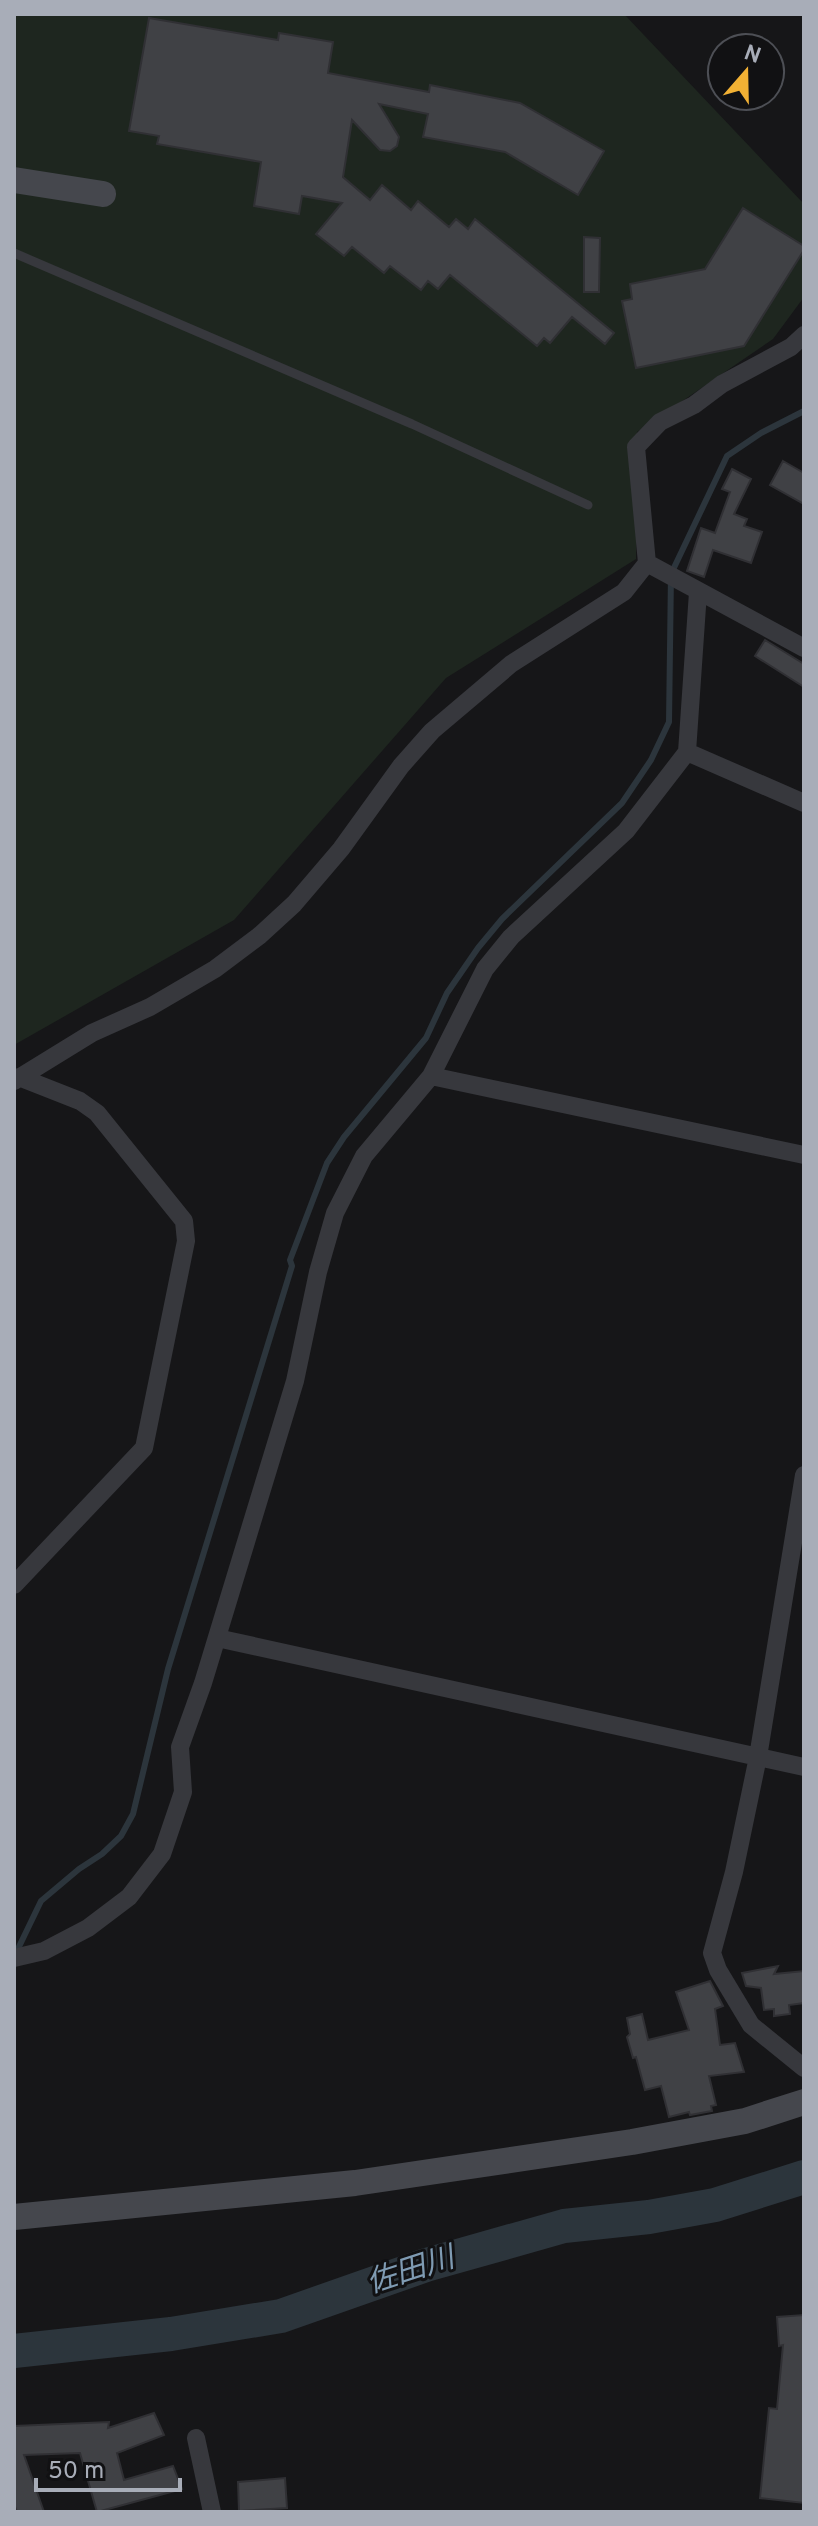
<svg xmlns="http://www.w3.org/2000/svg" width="818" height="2526" font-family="Overpass,'Noto Sans JP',sans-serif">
<rect width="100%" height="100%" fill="#161618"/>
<path fill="#1e261f" d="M14,14H624L804,204V297L773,339L637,432L636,559L446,678L234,920L14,1045Z"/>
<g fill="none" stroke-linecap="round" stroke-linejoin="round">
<path stroke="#2c353c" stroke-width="6" d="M15,1955L41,1901L79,1869L102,1854L121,1836L133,1814L168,1669L292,1266L290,1260L327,1163L344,1137L426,1038L447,993L478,948L502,919L622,803L651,760L669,722L671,574L727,456L761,433L804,411"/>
<path stroke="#2c353c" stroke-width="34" d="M14,2351L171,2334L281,2316L426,2265L564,2226L649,2217L715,2205L804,2177"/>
</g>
<path fill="#404145" stroke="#303034" stroke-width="2" d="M149,18L278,40L279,33L333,42L328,73L429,92L430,85L520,103L604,151L578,195L505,152L423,137L428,114L379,104L399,137L397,146L390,151L380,150L352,120L343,177L370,200L382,185L411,210L418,201L449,227L456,219L468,229L475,219L614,333L605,344L572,317L550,343L544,338L537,346L450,275L438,289L428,281L421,290L390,266L384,273L352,247L344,256L316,234L342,203L302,196L299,214L254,206L261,162L157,144L159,136L129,131Z
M743,208L804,246V250L744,346L636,368L622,301L632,299L630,284L705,269Z
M584,237L600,238L599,292H584Z
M783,461L804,473V504L770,485Z
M732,469L751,479L734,514L747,519L744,526L762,532L751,563L713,550L704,577L687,571L701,528L715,533L730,492L722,489Z
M765,640L804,664V687L755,656Z
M778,1966L774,1974L804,1971V2003L789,2005L790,2014L774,2016V2009L764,2010L761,1988L746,1986L742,1973Z
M710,1981L723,2006L715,2009L720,2045L735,2043L744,2072L709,2076L716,2105L711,2106L712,2111L690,2115L689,2112L669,2117L661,2086L645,2090L636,2057L633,2058L627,2037L630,2034L627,2018L642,2014L648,2040L689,2030L676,1992Z
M804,2315V2503L760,2498L769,2408L777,2409L783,2345L779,2346L777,2317Z
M154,2413L164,2435L117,2453L124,2480L173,2466L182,2489L97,2512L80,2453L24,2455L44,2512H17L14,2504V2426L109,2422L108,2428Z
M285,2478L287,2508L239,2511L238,2482Z"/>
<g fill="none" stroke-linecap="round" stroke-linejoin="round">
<path stroke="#37383d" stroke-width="9" d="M14,253L412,424L588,505"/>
<path stroke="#37383d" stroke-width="18" d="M647,563L804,648
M687,752L804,803
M431,1076L804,1155
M14,1081L92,1033L150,1007L215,969L259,936L294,904L341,849L401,766L432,731L511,664L624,592L647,563L636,447L660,422L694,405L722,384L791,347L804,335
M804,1475L758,1757L734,1872L712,1953L718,1970L751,2025L804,2068
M14,1585L144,1448L186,1241L184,1221L97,1113L80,1101L19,1077
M217,1638L804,1767
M14,1958L44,1951L88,1928L129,1897L162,1854L183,1792L180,1747L203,1683L295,1381L318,1272L335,1213L364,1156L431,1076L485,969L511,937L626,831L687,752L698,592
M196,2438L212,2512"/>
<path stroke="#45474d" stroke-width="26" d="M14,180L103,194
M14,2217L355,2183L632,2142L745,2121L804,2102"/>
</g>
<g text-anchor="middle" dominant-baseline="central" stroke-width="6" stroke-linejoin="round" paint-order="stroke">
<g font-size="30" font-style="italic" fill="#7f9bb3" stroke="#111113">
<text transform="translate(411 2272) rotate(-18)">佐田川</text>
</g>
</g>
<rect width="818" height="2526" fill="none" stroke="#a8adb8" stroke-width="32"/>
<g transform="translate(746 72) rotate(20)"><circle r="38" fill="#111113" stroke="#4d4f55" stroke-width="2"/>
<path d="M0-6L14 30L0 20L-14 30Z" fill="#f2b134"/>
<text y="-12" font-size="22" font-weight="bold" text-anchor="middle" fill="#a8adb8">N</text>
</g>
<path d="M36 2478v12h144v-12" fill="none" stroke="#a8adb8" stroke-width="4"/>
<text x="48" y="2478" font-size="24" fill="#a8adb8" stroke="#111113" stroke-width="6" paint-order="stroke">50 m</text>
</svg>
